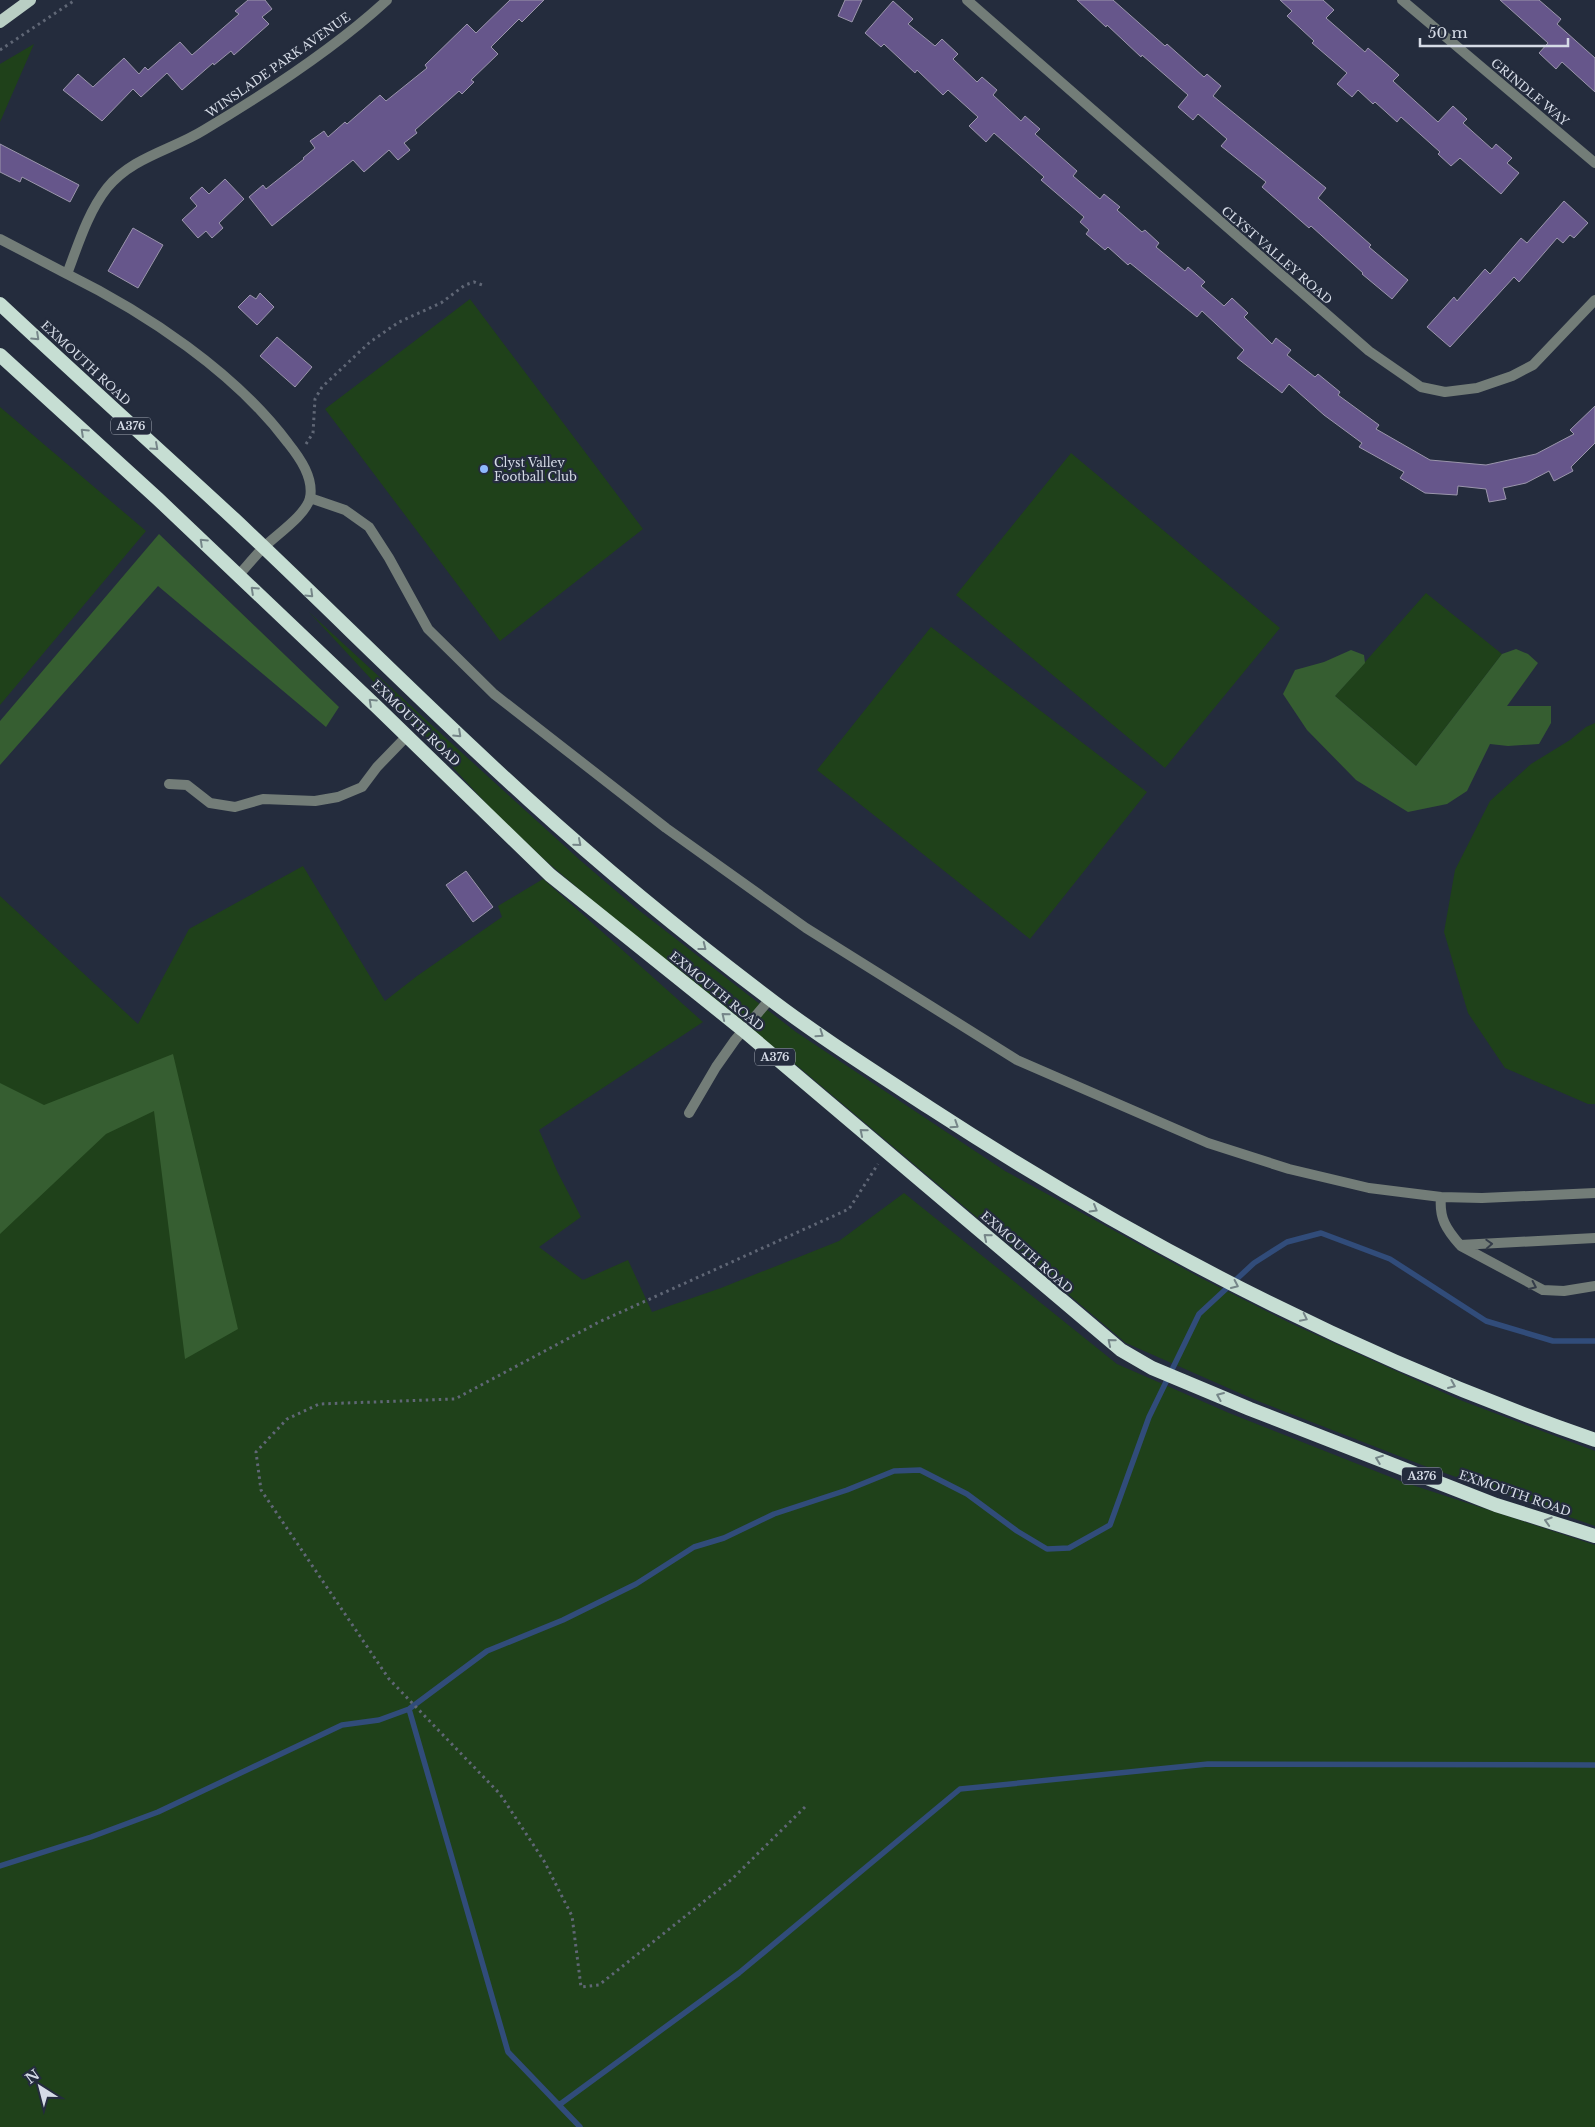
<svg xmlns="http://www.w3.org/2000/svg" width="1595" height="2127" font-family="'Libre Baskerville',serif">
<rect width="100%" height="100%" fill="#242c3d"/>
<path fill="#1f411a" d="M34,44L0,122V64Z
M470,299L643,529L500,641L325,409Z
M0,407L146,531L0,705Z
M1071,453L1280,628L1165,768L956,595Z
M1426,593L1502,654L1416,766L1335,696Z
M309,612L449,741L581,861L636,908L796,1032L1005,1171L1199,1277L1290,1323L1460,1400L1595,1451V1526L1422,1465L1253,1399L1126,1343L800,1068L619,923L546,861L496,814Z
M931,627L1147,792L1030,939L817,770Z
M1595,723V1104H1588L1505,1068L1468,1013L1444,932L1455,870L1490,801L1531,764L1570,740L1586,727Z
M303,866L385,1001L417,976L502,917L498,906L543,879L703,1022L539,1130L558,1173L581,1217L539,1247L583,1280L628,1260L652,1312L721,1288L839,1241L904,1193L1117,1364L1229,1413L1403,1482L1595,1545V2127H0V896L138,1024L189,929Z"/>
<path fill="#365e31" d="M159,534L339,707L326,727L158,586L0,765V721Z
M1516,649L1528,654L1538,663L1507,706H1551V723L1539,744L1508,746L1490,744L1467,791L1447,804L1408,812L1356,780L1307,730L1283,694L1295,670L1324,662L1351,650L1364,655L1365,663L1335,696L1416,766L1502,654Z
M173,1054L238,1329L185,1359L154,1111L106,1134L0,1234V1083L44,1105Z"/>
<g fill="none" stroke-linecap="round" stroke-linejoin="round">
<path stroke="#314c7a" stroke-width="5.5" d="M409,1709L508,2052L580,2127
M0,1866L91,1837L158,1812L342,1725L379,1720L409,1709L487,1651L563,1620L636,1584L694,1547L724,1538L774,1514L847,1490L894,1471L920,1470L967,1494L1017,1531L1047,1549L1069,1548L1110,1525L1149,1417L1199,1314L1254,1263L1287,1242L1321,1233L1390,1259L1486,1321L1553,1341H1595
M559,2105L739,1973L960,1789L1208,1764L1595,1765"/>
</g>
<path fill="#66568b" stroke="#9b96ac" d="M248,0H265L272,9L262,17L269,24L234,55L231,51L214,65L213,63L182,90L167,73L141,97L133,89L102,121L63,90L78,74L93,87L124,58L139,74L145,67L148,70L180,42L192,55L239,14L235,11Z
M510,0H544L522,22L519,19L491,47L498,54L471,80L474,82L462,94L459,91L415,130L417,133L404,143L410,150L398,160L389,150L364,172L353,160L272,226L249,197L263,185L266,189L304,159L303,158L315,148L310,141L324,131L328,137L345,122L347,124L380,95L386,101L427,68L425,65L467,24L476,33Z
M845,0H862L852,22L838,16Z
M1077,0H1113L1165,46L1167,44L1204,77L1207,74L1221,86L1213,96L1326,188L1318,198L1371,245L1369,247L1408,280L1392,299L1362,274L1363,273L1311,226L1309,228L1262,187L1266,182L1221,146L1227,139L1198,114L1193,120L1178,107L1188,95L1142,55L1141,57L1107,25L1106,27Z
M1280,0H1323L1334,10L1326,18L1365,52L1368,48L1399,75L1393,81L1438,122L1453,106L1467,119L1463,123L1492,149L1496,144L1512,158L1507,163L1519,173L1501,194L1460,158L1451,166L1438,154L1440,152L1401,117L1397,122L1375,102L1373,104L1358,90L1352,97L1337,84L1347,73L1312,43L1314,41L1287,16L1292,11Z
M1500,0H1539L1561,19L1557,24L1595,58V92L1562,62L1556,69L1539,53L1548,43Z
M893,1L913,19L908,24L935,46L942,39L958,54L953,59L977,82L982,77L997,90L993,95L1021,121L1025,116L1040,129L1035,134L1077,171L1073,176L1100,199L1104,194L1120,207L1117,210L1142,232L1145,230L1159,243L1156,247L1185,271L1188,267L1205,282L1201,286L1224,306L1232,298L1248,313L1244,317L1272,344L1276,338L1291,350L1287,355L1315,377L1318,374L1340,392L1338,395L1379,425L1376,429L1430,460L1486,465L1536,454L1574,434L1570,430L1595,406V443L1571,467L1573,471L1554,481L1549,471L1526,483L1503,488L1506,499L1489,502L1486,489L1458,486L1457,495L1425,493L1400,478L1404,472L1359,447L1362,443L1324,415L1289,384L1282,393L1237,358L1244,350L1202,311L1197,317L1130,263L1128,265L1108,247L1105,250L1086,234L1089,230L1080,222L1084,217L1041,180L1044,177L994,133L986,142L969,126L978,117L948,90L943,95L917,70L915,73L884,44L881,47L865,33Z
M0,144L79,185L70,202L22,177L20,182L0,172Z
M225,179L244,199L219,223L223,228L212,238L206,231L198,238L182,220L197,206L190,198L202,187L209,194Z
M1564,201L1588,223L1574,238L1570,235L1563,243L1557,238L1519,282L1514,277L1450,347L1427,327L1454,297L1457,301L1485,269L1490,274L1521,238L1527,243Z
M133,228L163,245L138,288L108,271Z
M260,293L274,307L257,325L238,307L250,295L256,299Z
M277,337L312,367L295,387L260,356Z
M466,871L493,907L473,922L446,885Z"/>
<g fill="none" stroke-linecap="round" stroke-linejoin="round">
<path stroke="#606776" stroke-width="3" stroke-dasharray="2.5 4" stroke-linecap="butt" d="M0,50L75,0
M306,444L313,433L315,399L322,387L370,342L399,322L441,303L465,285L474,282L485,286
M805,1807L732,1879L599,1985L581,1987L572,1916L544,1861L500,1794L389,1679L261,1490L256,1452L287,1419L319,1404L455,1399L599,1322L849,1209L878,1164"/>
<path stroke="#737d78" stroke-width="10" d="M310,498L345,510L369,527L389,558L428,629L494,694L666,828L806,928L1017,1060L1208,1143L1289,1169L1369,1188L1441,1197L1482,1198L1595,1193
M169,784L187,785L210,803L235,807L263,799L315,801L338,797L362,787L377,767L407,736
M689,1113L716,1067L735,1040L770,999
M1441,1197C1439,1218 1446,1229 1460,1245L1595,1238
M1461,1246L1543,1290L1564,1291L1595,1286"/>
<path stroke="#737d78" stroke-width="10" d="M967,0L1369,351L1421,387L1445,392L1477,388L1512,376L1533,365L1595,300
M1402,0L1595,163
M0,239L67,274
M238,576C247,566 255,556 264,547C276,535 306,515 310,498C314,478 300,458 288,443C235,372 146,313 67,274C78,245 88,212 107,188C132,157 172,150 204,130C266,93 335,48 387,0"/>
<path stroke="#b9cec4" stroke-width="12" d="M0,22L30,0"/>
<path stroke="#c6ded3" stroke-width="14" d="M0,304C77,376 156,447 234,519C333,612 428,709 529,800C605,869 684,934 766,996C818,1036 875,1072 930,1108C1137,1243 1361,1359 1595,1440
M0,355L158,499L378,708L550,875L743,1030L1121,1350L1152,1368L1250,1409L1496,1505L1595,1536"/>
</g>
<defs><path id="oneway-chevron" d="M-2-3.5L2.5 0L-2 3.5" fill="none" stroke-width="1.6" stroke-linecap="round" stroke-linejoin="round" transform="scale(1.25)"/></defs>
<g stroke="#758588">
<use href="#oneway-chevron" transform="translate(36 337) rotate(43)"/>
<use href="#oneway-chevron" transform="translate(84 432) rotate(-137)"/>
<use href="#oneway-chevron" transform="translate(155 447) rotate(42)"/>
<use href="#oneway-chevron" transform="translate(203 542) rotate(-137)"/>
<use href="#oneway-chevron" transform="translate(254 590) rotate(-137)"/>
<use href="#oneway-chevron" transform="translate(310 594) rotate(44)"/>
<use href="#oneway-chevron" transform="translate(372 702) rotate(-137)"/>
<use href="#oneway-chevron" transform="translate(458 734) rotate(43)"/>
<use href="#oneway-chevron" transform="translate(578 843) rotate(41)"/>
<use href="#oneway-chevron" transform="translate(703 947) rotate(38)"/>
<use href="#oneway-chevron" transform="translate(725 1016) rotate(-141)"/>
<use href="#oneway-chevron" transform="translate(820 1034) rotate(35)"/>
<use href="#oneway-chevron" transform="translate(955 1125) rotate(33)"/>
<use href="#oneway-chevron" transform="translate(863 1132) rotate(-140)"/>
<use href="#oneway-chevron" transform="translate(1094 1209) rotate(30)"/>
<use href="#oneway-chevron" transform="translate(987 1237) rotate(-140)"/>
<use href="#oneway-chevron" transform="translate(1235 1285) rotate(25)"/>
<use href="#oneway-chevron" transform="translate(1304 1318) rotate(26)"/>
<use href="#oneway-chevron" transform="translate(1111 1342) rotate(-140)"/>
<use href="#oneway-chevron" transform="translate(1452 1385) rotate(23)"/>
<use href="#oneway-chevron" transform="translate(1220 1396) rotate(-157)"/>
<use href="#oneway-chevron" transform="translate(1379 1459) rotate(-159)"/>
<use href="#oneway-chevron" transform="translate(1548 1521) rotate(-163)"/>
</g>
<g stroke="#343c49">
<use href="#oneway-chevron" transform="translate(1489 1244) rotate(-3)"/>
<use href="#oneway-chevron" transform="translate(1533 1286) rotate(25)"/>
</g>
<circle fill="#8eb9fd" stroke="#242c3d" stroke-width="2" cx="484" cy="469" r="5"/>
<g text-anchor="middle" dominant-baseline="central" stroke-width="4.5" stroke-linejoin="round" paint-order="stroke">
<g fill="#242c3d" stroke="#a0a6b3" stroke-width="1">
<rect x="111" y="417.5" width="40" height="17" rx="4"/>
<rect x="755" y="1048.5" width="40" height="17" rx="4"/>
<rect x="1402" y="1467.5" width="40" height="17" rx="4"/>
</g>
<g font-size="11" font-weight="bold" fill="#d5dbe6">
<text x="131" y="426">A376</text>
<text x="775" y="1057">A376</text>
<text x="1422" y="1476">A376</text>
</g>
<g font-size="12" fill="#d5dbe6" stroke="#242c3d">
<text transform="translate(278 65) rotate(-35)">WINSLADE PARK AVENUE</text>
<text transform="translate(1530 92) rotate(40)">GRINDLE WAY</text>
<text transform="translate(1277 255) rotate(41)">CLYST VALLEY ROAD</text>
<text transform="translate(86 363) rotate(43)">EXMOUTH ROAD</text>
<text transform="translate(416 723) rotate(44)">EXMOUTH ROAD</text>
<text transform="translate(717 991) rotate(39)">EXMOUTH ROAD</text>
<text transform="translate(1027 1252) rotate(41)">EXMOUTH ROAD</text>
<text transform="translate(1515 1493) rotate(19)">EXMOUTH ROAD</text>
</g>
<g font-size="12" fill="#d5dbe6" stroke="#242c3d" text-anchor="start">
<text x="494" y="462">Clyst Valley<tspan x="494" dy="14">Football Club</tspan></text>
</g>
</g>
<g transform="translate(40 2087) rotate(324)" stroke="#242c3d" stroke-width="4" paint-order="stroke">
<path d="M0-4L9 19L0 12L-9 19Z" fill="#d5dbe6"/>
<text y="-8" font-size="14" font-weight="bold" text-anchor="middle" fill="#d5dbe6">N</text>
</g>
<path d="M1420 38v8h148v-8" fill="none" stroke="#d5dbe6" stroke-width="2.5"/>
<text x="1428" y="38" font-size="15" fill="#d5dbe6" stroke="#242c3d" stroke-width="4" paint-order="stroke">50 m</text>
</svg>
